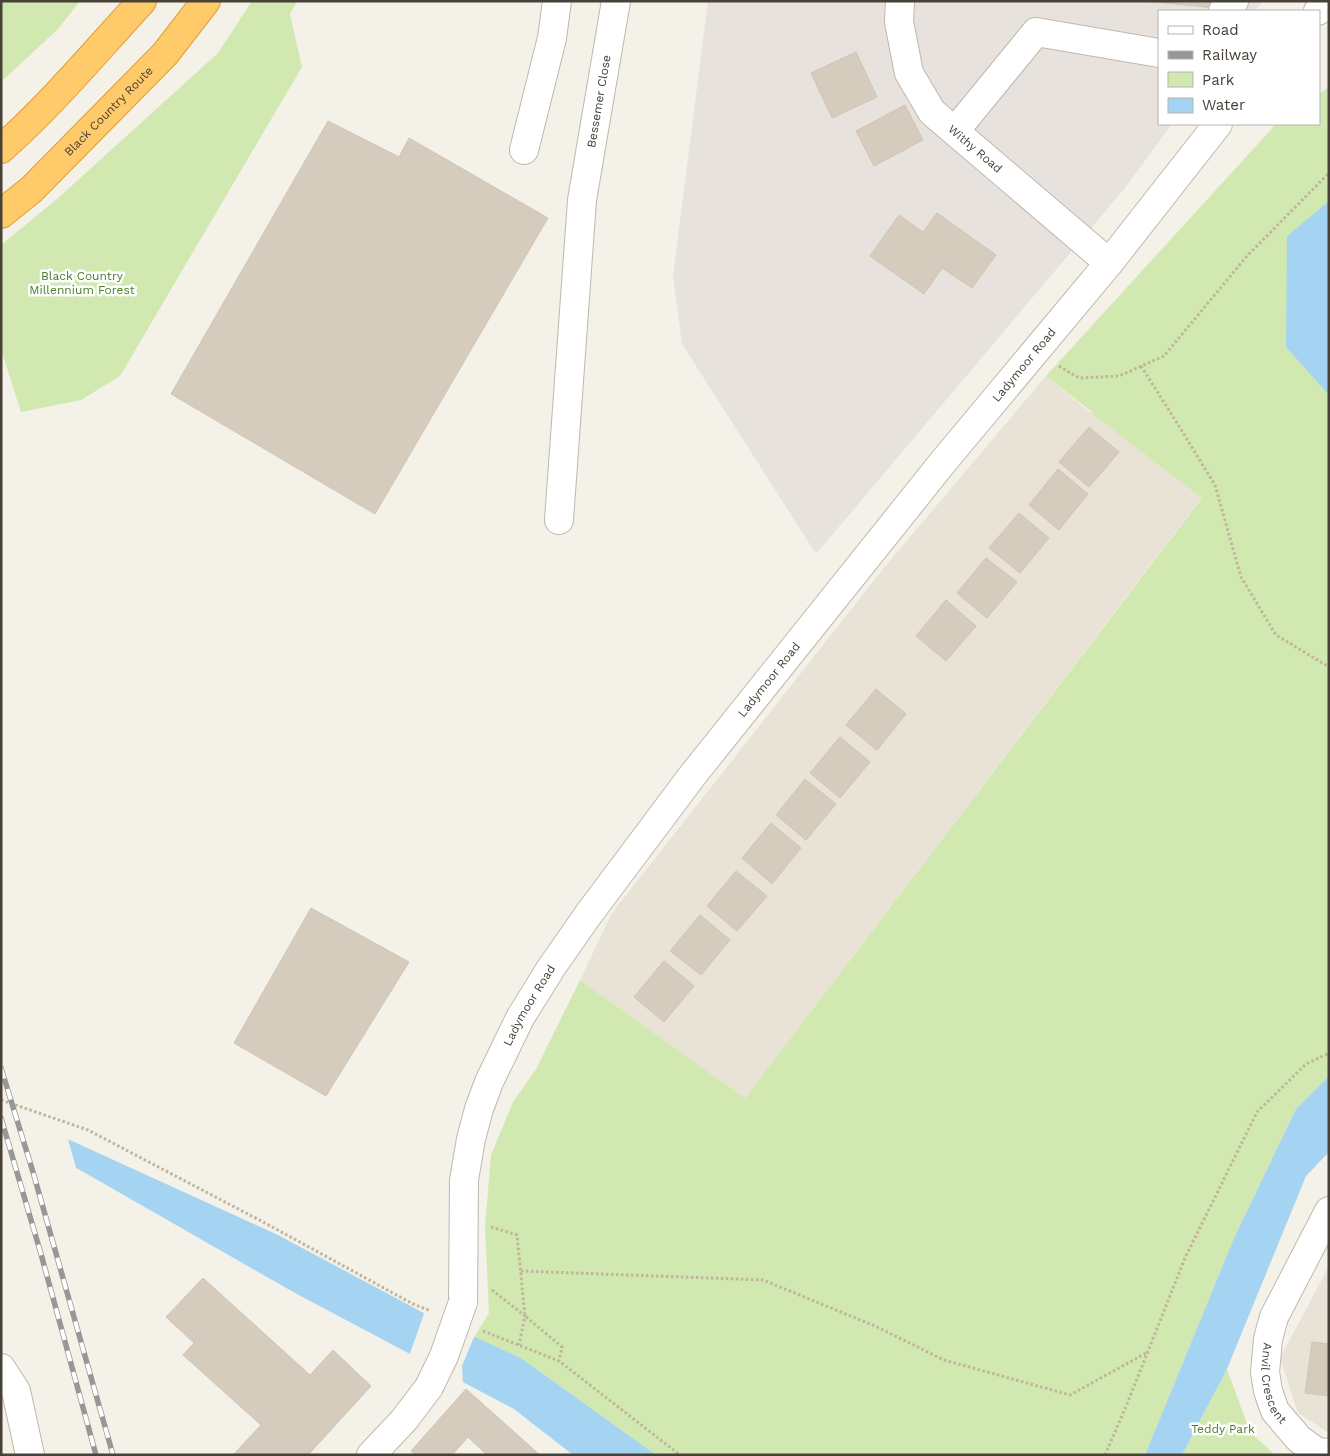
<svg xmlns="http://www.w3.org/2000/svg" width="1330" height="1456" font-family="'Work Sans',sans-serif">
<rect width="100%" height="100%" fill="#f4f1e9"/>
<path fill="#e8e2d7" d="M1046,376L1091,413L1202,497L745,1098L580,980L612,913L883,569Z
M1329,1266V1433L1298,1413L1280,1358Z"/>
<path fill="#e7e2dd" d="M708,1H1263L1255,11H1159V124H1172L1125,188L816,554L682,344L673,276Z"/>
<path fill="#d1e9b1" d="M1,1H80L58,29L1,82Z
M252,1H297L290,14L302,67L120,376L81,400L21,412L1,349V245L57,199L218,53Z
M1329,87V1076L1296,1109L1234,1238L1145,1455H656L521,1358L474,1337L489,1313L485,1226L491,1155L513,1102L536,1069L580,980L745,1098L1202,498L1091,413L1092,412L1046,376L1276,124H1319V94Z
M1227,1369L1250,1432L1275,1455H1182Z"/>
<path fill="#a4d4f2" d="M1329,201V395L1286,347L1287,236Z
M1329,1076V1152L1306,1176L1227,1369L1182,1455H1145L1234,1238L1296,1109Z
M1,1117L72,1141L278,1235L433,1318L521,1358L656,1455H573L514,1409L295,1293L73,1166Z"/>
<path fill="#f4f1e9" d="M1,1115L67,1136L77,1171L72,1168L1,1146Z
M425,1311L476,1335L474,1337L462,1366L463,1385L409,1356Z"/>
<path fill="#d6ccbe" stroke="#d1c4b1" d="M1146,1H1217L1216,8Z
M856,52L877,97L832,118L811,73Z
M905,105L923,140L874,166L856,131Z
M328,121L399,157L409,138L548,218L375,514L171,394Z
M937,213L996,255L972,288L942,268L924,294L870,256L899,215L923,232Z
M1089,427L1119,452L1089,487L1059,462Z
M1058,469L1088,494L1059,530L1029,505Z
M1019,513L1049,538L1020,573L989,548Z
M986,558L1017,582L987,618L957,593Z
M946,600L976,626L946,661L916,636Z
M876,689L906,714L877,750L846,725Z
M840,737L870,762L840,798L810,773Z
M805,779L836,804L806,840L776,815Z
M771,823L801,848L772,884L742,858Z
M736,871L767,896L737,931L707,906Z
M311,908L409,962L326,1096L234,1043Z
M700,915L730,940L701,975L670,951Z
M664,961L694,986L664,1022L634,997Z
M203,1278L310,1375L333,1350L371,1386L308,1455H233L261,1425L183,1355L194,1343L166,1317Z
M1312,1342L1329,1344V1396L1305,1393Z
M466,1389L540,1455H487L468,1437L452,1455H415L411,1451Z"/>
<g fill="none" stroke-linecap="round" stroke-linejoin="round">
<g stroke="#c0b8ab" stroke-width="30">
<g id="minor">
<path id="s1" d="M900,1L899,22L909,73L932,112L1109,263"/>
<path d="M1223,11L1234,1"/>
<path d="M1318,11L1329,2"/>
<path d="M955,131L1036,32L1159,53"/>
<path d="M524,150L552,38L557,1"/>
<path id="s2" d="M559,520L582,200L616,1"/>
<path id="s3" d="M1329,1211L1274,1317L1268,1339L1265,1372L1268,1391L1275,1411L1299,1439L1317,1452L1329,1453"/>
<path id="s4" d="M463,1302L464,1180L471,1139L479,1109L489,1082L520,1018L551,968L588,915L692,776L943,462L1109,263L1218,124"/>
<path d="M1,1368L16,1391L30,1455"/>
<path d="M371,1455L404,1420L429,1387"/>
</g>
</g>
<g stroke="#e09e37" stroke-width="30">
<g id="highway">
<path d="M1,149C51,105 97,50 142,1"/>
<path id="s5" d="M1,214L32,189L165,54L206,1"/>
</g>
</g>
<path stroke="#c2b49c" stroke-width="3" stroke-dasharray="2.5 2.5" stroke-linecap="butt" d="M1059,366L1079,378L1119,376L1164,356L1247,256L1329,173
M1141,366L1179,426L1215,485L1241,577L1276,635L1329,667
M1,1100L88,1130L265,1223L413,1304L431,1311
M491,1227L517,1235L525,1316L562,1347L559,1361
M521,1271L763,1280L875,1326L944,1360L1070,1395L1148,1352
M492,1290L525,1316L519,1345
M483,1331L559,1361L680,1455
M1105,1455L1127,1404L1185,1258L1257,1112L1306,1064L1329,1053"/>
<use href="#minor" stroke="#fff" stroke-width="28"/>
<use href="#highway" stroke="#ffca69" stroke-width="28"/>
<g stroke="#979797" stroke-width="5.5">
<path id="rail" d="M1,1068L33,1172L113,1455
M1,1118L41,1254L96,1455"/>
</g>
<use href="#rail" stroke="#fff" stroke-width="4" stroke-dasharray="11" stroke-linecap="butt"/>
<g stroke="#c0b8ab" stroke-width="30" stroke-linecap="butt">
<path id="minor-bridge" d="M429,1387L444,1356L463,1302"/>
</g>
<use href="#minor-bridge" stroke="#fff" stroke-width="28"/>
</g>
<g text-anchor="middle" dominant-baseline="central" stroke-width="5" stroke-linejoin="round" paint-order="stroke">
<g font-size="12" fill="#484137" stroke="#fff">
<text stroke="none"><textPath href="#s2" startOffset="421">Bessemer Close</textPath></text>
<text stroke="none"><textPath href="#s5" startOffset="149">Black Country Route</textPath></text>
<text stroke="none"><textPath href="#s1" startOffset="175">Withy Road</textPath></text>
<text stroke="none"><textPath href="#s4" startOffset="1120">Ladymoor Road</textPath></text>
<text stroke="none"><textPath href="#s4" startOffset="715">Ladymoor Road</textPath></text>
<text stroke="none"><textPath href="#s4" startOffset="310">Ladymoor Road</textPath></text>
<text stroke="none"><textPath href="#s3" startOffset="188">Anvil Crescent</textPath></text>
</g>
<g font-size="12" fill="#4a7b29" stroke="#fff">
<text x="82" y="276">Black Country<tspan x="82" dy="14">Millennium Forest</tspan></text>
<text x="1223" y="1429">Teddy Park</text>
</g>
</g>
<rect width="1330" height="1456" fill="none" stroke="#484137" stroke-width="5"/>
<rect x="1158" y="10" width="162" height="115" fill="#ffffff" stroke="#b6b3af"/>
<rect x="1168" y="26" width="25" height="8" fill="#ffffff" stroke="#b6b3af"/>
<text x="1202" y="35" font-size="15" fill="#484137">Road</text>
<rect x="1168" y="51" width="25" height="8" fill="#979797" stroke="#b6b3af"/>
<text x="1202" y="60" font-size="15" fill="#484137">Railway</text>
<rect x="1168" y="72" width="25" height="15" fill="#d1e9b1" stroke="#b6b3af"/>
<text x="1202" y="85" font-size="15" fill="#484137">Park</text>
<rect x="1168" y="98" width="25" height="15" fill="#a4d4f2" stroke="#b6b3af"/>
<text x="1202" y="110" font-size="15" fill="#484137">Water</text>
</svg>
